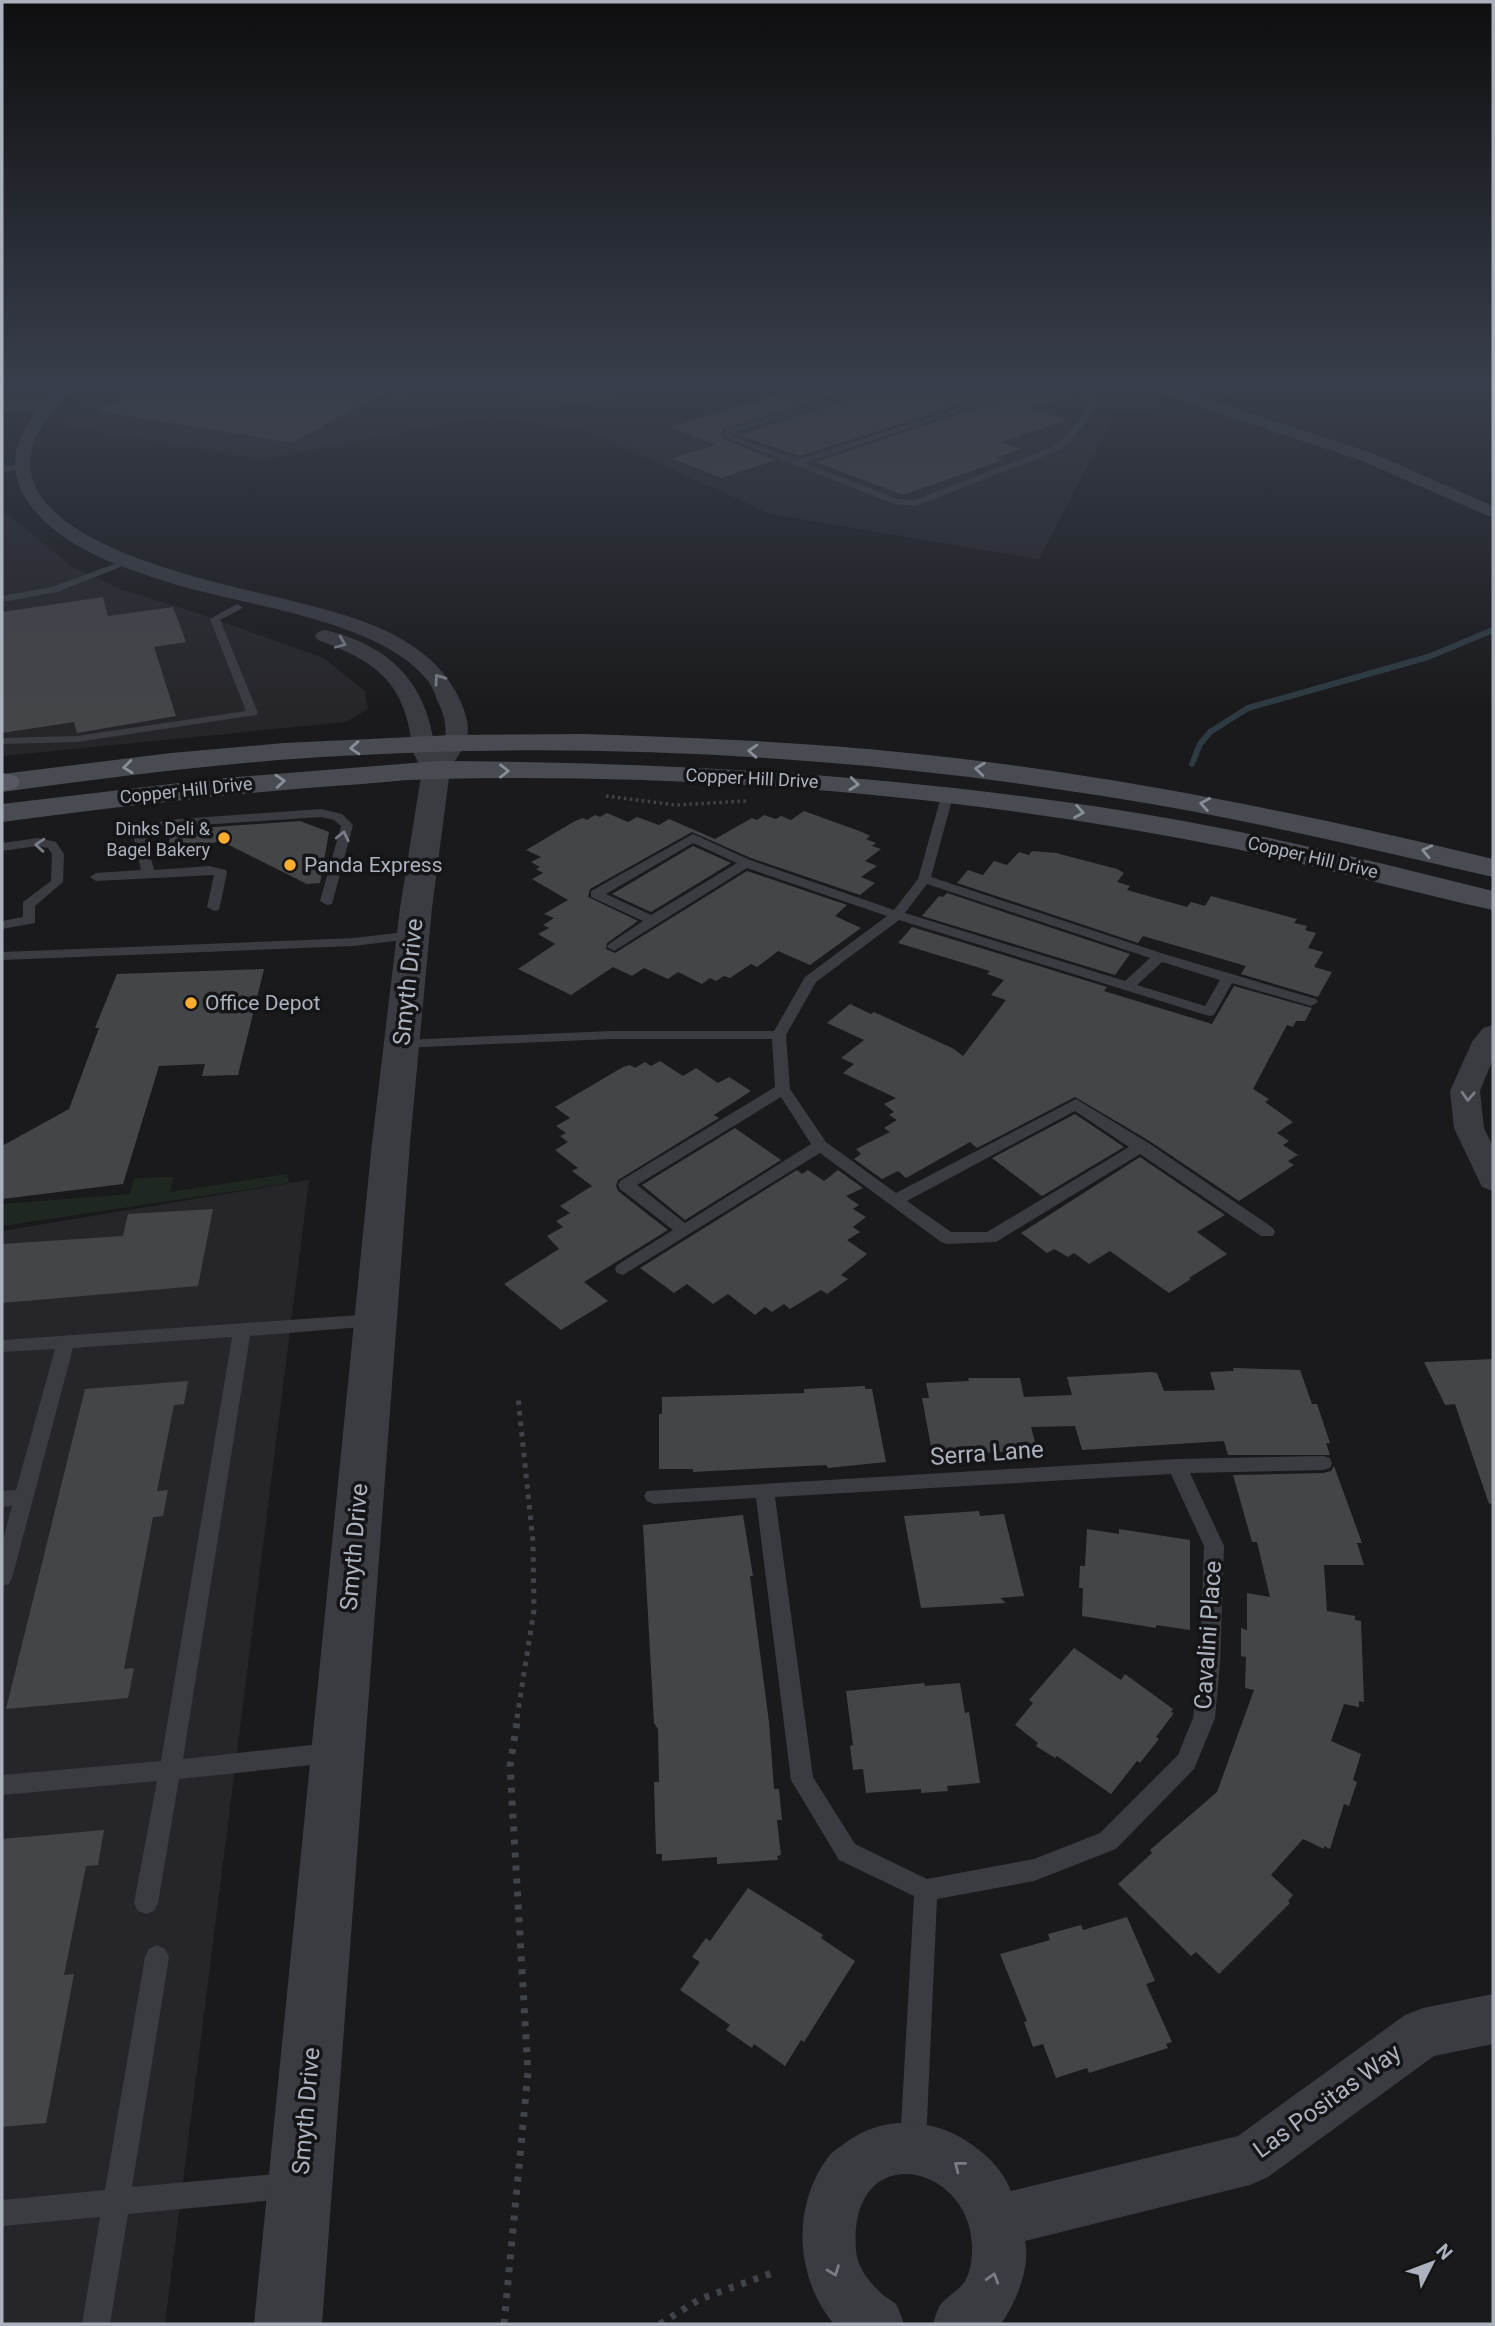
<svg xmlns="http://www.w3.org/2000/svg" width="1495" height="2326" font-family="Roboto,sans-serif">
<rect width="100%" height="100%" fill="#1a1a1c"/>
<path fill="#26262a" d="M104,384H1105L1168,407L1115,414L1039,559L770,514L594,433L490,416L262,459L60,425Z
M1194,384H1285L1268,398L1244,402Z
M2,510L71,566L120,589L194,612L324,658L365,691L368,709L346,722L2,756Z
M309,1180L165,2324H2V1231Z"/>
<path fill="#1f2820" d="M287,1174L289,1183L2,1226V1204L130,1194L134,1178L173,1177L170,1192Z"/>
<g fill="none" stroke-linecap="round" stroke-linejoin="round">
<path stroke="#2e3a42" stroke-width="6" d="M1192,764L1200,744L1210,732L1248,708L1428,657L1493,630"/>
</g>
<path fill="#444549" d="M156,384H330L385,392L292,443L97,411Z
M813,384H874L723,429V439L776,460L721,478L672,458L716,445L670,427Z
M898,384H1024L800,456L738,435Z
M1046,384L1072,395L1032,408L1067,420L1001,442L1021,449L996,458L1003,460L903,495L816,462Z
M103,597L108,616L173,607L186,642L154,647L176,716L77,733L74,722L2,733V612Z
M804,811L862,832L870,836L866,839L876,843L872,846L881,849L865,861L877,866L861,877L875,883L860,895L751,858L692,832L590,889L588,897L638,921L607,943L606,949L615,953L747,871L847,905L835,916L861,928L810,965L778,951L757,967L751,964L730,978L724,976L716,981L710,978L702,984L678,972L668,979L644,968L632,976L613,967L571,995L518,969L555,944L538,934L549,928L543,925L554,918L544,914L568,900L532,879L543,873L536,869L540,867L531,862L541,857L526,850L575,821L583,818L587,820L595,815L600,817L607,813L628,822L637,817L659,825L669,819L715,839L752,818L757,820L764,815L776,819L781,816L791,820Z
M300,821L329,832L320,883L307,884L221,841L166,854L172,830Z
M693,846L731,863L651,912L612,894Z
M1032,851L1056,853L1117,869L1124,873L1117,882L1130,886L1127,890L1187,907L1191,902L1205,906L1211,896L1297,919L1294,923L1307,926L1305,930L1316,933L1308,948L1323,952L1314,967L1332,972L1318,997L1241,974L1246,966L1143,936L1138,943L957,883L968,870L983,875L994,861L1007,865L1019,852L1029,855Z
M947,893L1130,954L1115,975L922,916L939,896L943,897Z
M912,927L1107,987L1104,991L1212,1024L1234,986L1312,1008L1305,1021H1296L1293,1027L1287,1025L1253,1089L1269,1099L1265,1102L1293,1122L1277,1133L1289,1141L1283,1145L1298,1155L1288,1161L1294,1165L1239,1201L1148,1140L1075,1097L977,1148L970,1142L906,1178L898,1171L882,1179L854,1159L861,1154L856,1149L890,1132L884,1128L897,1120L889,1115L894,1112L884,1104L896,1098L843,1073L854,1064L841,1058L864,1040L827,1023L850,1004L871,1014L874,1012L954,1049L963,1056L1006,1000L991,995L1004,980L987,974L990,971L898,943Z
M264,969L238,1075L202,1076L205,1064L159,1066L123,1184L2,1199V1146L69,1109L99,1028H95L117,974Z
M660,1061L683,1076L696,1068L718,1083L729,1077L751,1091L714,1115L719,1118L618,1180L616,1186L618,1191L668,1230L584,1282L608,1301L561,1330L504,1284L559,1249L547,1236L563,1227L556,1221L570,1213L560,1206L592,1186L572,1171L578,1168L555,1150L568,1142L560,1136L566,1133L556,1126L570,1118L555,1107L623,1067L630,1065L635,1068L645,1062L651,1066Z
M1075,1114L1124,1147L1042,1196L992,1158Z
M735,1128L781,1160L685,1220L642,1185Z
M1140,1157L1225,1215L1197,1232L1227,1254L1189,1278L1191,1279L1169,1293L1110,1251L1089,1264L1074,1253L1068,1257L1054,1249L1047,1253L1021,1233Z
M797,1170L802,1174L808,1170L824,1181L838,1170L863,1188L846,1196L859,1205L853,1209L866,1217L853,1227L860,1232L847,1240L867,1254L841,1275L848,1279L827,1294L821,1290L790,1309L784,1304L772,1312L765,1307L755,1315L728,1294L713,1304L687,1284L674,1293L640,1268Z
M213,1209L198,1286L2,1303V1244L123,1236L128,1214Z
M1493,1359V1503L1489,1504L1455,1404L1445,1405L1424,1362Z
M1233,1368L1300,1370L1312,1404H1317L1330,1443H1326L1330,1455H1228L1224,1441L1082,1450L1075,1426L1031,1427L1037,1450L935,1456L932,1452L922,1398H929L926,1383L969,1381L968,1378H1020L1024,1397L1072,1395L1067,1377L1151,1372L1157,1373L1164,1391L1215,1390L1210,1372L1234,1371Z
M188,1381L184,1404L174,1405L157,1491L168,1490L163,1516L153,1517L124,1669L134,1668L128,1698L6,1709L85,1389Z
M865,1386V1389H872L886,1462L828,1468L826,1465L693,1472V1469H659V1414H662V1397L804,1393V1389Z
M1334,1466L1362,1543H1357L1364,1565H1324L1327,1611L1355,1616V1620L1361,1621L1364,1702L1359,1701V1707L1344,1704L1331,1741L1361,1754L1353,1780L1357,1782L1349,1806L1344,1804L1330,1849L1324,1846V1849L1303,1839L1271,1875L1293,1895L1288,1901L1290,1903L1219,1974L1196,1952L1191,1956L1118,1884L1152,1853L1150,1850L1217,1792L1254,1690L1245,1688L1246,1657L1241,1656V1628L1247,1630V1593L1270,1597L1257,1542H1252L1233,1475L1323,1473L1331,1471Z
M979,1511L980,1516L1004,1514L1024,1596L1000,1598L1006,1603L921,1608L904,1516Z
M743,1515L753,1576H750L769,1722L774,1789H779L782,1820H777L781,1855L777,1856L778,1860L717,1864V1857L662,1861V1854H656L654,1782H659L658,1729L654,1723L643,1525Z
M1087,1529L1119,1534V1529L1190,1540V1630L1156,1625V1628L1082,1616L1083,1588H1079L1080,1566H1085Z
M1074,1648L1121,1680L1125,1674L1173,1709L1171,1712L1174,1713L1156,1737L1159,1739L1140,1763L1137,1761L1111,1794L1057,1756L1055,1758L1036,1746L1038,1743L1015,1725L1033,1703L1029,1700Z
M924,1683L925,1686L960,1683L965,1713L969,1712L980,1783L947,1786L948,1791L921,1793V1789L866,1793L863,1769L853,1770L850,1746L853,1745L846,1691Z
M104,1830L98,1865L86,1866L64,1975L74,1974L46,2123L2,2127V1839Z
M748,1888L823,1935L821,1938L855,1961L804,2042L801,2040L785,2066L754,2044L752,2048L726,2030L730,2025L680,1990L700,1962L692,1957L706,1938L710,1941Z
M1127,1917L1155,1981L1146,1984L1172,2042L1166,2044L1168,2048L1089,2073L1087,2068L1056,2078L1043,2044L1033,2047L1024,2022L1027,2021L1000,1954L1050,1940L1048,1934L1081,1925L1083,1930Z"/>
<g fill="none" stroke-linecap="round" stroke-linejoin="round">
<path stroke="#404349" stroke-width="3.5" stroke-dasharray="2.5 3.5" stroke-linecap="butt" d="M606,796L676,805L746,801"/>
<path stroke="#404349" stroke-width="5" stroke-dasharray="4.5 6" stroke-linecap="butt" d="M517,1718L534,1610L533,1542L518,1397"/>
<path stroke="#404349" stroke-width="7" stroke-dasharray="5 8" stroke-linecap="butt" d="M504,2324L528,2072L510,1766L518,1716
M660,2324L700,2299L775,2272"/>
<path fill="#3a3c42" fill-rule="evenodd" d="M125,384H135L118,393L111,391Z
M379,384H388L406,394L399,396Z
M470,384C514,382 584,418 619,384H627L614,398L574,404Z
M883,384H895L740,431L732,436L797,460L1032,384H1043L805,463L898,499L915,500L1054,446L1064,438L1091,404L1080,395L1049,384C1069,384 1085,390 1099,404L1070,442L1060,450L916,506L894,504L724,437L726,430L734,427Z
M1209,384H1220L1182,398L1175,396Z
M24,465V469L2,472V466Z
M125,560L133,562L57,592L2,602V596L52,587Z
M237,604L242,607L241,609L220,620L258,713L256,715L77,742L2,744V738L77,736L246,711L210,619Z
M948,789L954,793L931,877L1164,954L1316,999L1318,1002L1311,1006L1232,983L1214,1015L1209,1016L899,920L816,982L786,1035L790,1089L826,1142L896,1193L1076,1099L1147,1142L1273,1228L1275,1232L1273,1236H1261L1140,1154L996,1242L947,1244L941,1242L820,1153L623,1275L617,1273L615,1269L617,1265L673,1230L620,1189L618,1185L620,1181L775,1087L772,1039H611L402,1048L395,1044L402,1040L611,1031H774L805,977L887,916L747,868L614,951L607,947L609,944L643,921L591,897V891L693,834L750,860L894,910L918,879L942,793ZM693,843L737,863L651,915L606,894ZM927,884L1150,958L1125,981L905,913ZM1162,962L1220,980L1205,1006L1137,985ZM781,1097L811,1144L685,1223L637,1185ZM1075,1111L1129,1147L987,1232H951L907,1201Z
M321,809L342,814L353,825L332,904L327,905L320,901L341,826L334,820L321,817L171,827L155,832L146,840L154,870L209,866L226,870L227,873L219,910L214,911L207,907L214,875L96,881L90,877L96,873L141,870L134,839L147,826L166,820Z
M38,838L56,842L64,854L63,882L35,906V923L2,929V921L23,917V902L51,881L52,854L48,848L38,846L2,851V843Z
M413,931L418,932V938L354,946L2,960V952L354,938Z
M374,1314L380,1316L383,1320L380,1324L374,1326L250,1336L183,1759L331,1743L339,1746L342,1753L339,1760L331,1763L179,1779L158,1903L154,1911L146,1914L138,1911L134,1903L157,1781L2,1795V1775L161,1761L232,1337L73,1348L12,1578L9,1584L2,1586V1543L12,1506L2,1507V1491L16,1490L55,1349L2,1352V1340Z
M1323,1456L1330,1458L1332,1463L1330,1468L1323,1470L1190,1473L1224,1546L1220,1663L1215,1718L1197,1762L1194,1769L1116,1849L1034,1881L937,1899L926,2143L922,2152L913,2156L904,2152L900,2143L914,1896L839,1860L791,1780L756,1498L654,1504L647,1501L644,1496L647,1491L1177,1459ZM1171,1474L1204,1546L1200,1663L1193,1718L1178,1755L1100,1833L1034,1859L927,1879L855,1844L813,1777L775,1497Z
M157,1945L165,1949L169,1957L132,2187L287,2173L296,2177L300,2186L296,2195L287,2199L128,2214L110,2324H82L100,2217L2,2226V2200L105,2190L145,1957L149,1949Z"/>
<path fill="#3a3c42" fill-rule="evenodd" d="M60,384H77C59,407 36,423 31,454C16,548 233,585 296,602C325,609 355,617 382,629C414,644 441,663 457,694C476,732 469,743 444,775H428L424,770L445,741C447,726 444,713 437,700C435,694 432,686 428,681C380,618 236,605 164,581C117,566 57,545 28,502C6,470 14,441 36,411H2V401H43Z
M1137,384H1160L1372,453L1493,506V518L1360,460L1140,387Z
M325,630C388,645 425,680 434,744L431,749H415L412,744C404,681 375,661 318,640L315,636L318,632Z
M1493,1025V1059L1480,1091L1484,1128L1493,1147V1191L1482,1187L1454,1128L1450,1091L1472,1042L1483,1028Z
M1493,1994V2044L1434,2056L1268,2177L1250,2185L1025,2241C1031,2267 1016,2302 1001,2324H933C935,2319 937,2309 941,2304C953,2290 965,2290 970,2268C991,2167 847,2128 856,2250C857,2268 870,2283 883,2295C887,2298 893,2301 896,2304C899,2309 902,2319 904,2324H834C795,2278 791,2205 829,2156C833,2151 840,2147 845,2143C881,2116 928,2117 965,2140C985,2153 1002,2168 1011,2191L1238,2136L1405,2015L1423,2008Z"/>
<path fill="#3a3c42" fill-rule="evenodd" d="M423,736L433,738L450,770L432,908L410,1143L322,2324H254L372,1143L400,908L422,770L409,744L413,738Z"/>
<path fill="#484b52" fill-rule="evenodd" d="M584,734C716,738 848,744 980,761C1153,783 1323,818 1493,859V877C1365,848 1238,817 1109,797C856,756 596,741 340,756C227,762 114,777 2,792V774L171,753L284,743L453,735Z
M438,761C660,762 880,774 1100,807C1233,827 1363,858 1493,891V910C1407,891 1322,867 1236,849C975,796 704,773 438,779C408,779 378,783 348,785C232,793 117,807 2,822V804L213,779Z"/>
<path fill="#565961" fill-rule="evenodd" d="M2,773L16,776L20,782L16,788L2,791Z"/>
</g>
<defs><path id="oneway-chevron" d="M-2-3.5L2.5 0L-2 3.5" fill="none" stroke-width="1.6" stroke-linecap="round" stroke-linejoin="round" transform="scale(1.75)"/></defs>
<g stroke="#787d86">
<use href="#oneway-chevron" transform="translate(341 643) rotate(23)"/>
<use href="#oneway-chevron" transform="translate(439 679) rotate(-125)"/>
<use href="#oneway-chevron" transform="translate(343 836) rotate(-77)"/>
<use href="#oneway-chevron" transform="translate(40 845) rotate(-176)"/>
<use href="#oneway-chevron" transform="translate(1468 1096) rotate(93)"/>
<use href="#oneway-chevron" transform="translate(959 2166) rotate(-142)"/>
<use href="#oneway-chevron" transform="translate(834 2271) rotate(69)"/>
<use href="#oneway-chevron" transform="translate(993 2278) rotate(-73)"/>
</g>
<g stroke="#888e98">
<use href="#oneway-chevron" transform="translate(355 748) rotate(176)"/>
<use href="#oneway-chevron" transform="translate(753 751) rotate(-176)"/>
<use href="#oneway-chevron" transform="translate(128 767) rotate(174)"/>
<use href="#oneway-chevron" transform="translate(980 769) rotate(-174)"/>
<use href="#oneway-chevron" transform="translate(504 771)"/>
<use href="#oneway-chevron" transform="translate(280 781) rotate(-5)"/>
<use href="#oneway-chevron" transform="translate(854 784) rotate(6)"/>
<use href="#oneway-chevron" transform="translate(1205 804) rotate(-170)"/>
<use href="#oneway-chevron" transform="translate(1079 812) rotate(10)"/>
<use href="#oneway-chevron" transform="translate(1427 851) rotate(-167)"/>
</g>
<linearGradient id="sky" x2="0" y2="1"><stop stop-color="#0e0e0f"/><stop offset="0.54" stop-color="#383e4b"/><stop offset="1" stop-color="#383e4b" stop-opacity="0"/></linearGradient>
<rect width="1495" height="709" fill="url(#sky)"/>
<g fill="#ffad2f" stroke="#151517" stroke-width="2.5">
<circle cx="224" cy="838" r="7"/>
<circle cx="290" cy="865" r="7"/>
<circle cx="191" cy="1003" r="7"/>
</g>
<g text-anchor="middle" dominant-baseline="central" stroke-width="7" stroke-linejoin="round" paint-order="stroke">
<g font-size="18" fill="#abb2bd" stroke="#151517">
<text transform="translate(752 778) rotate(3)">Copper Hill Drive</text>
<text transform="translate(186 790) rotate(-6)">Copper Hill Drive</text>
<text transform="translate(1313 857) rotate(13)">Copper Hill Drive</text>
</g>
<g font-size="18" fill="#abb2bd" stroke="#151517" text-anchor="end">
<text x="210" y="828">Dinks Deli &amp;<tspan x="210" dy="21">Bagel Bakery</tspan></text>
</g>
<g font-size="21" fill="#abb2bd" stroke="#151517" text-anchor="start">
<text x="304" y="865">Panda Express</text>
<text x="205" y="1003">Office Depot</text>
</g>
<g font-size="24" fill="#abb2bd" stroke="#151517">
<text transform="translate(408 982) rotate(-84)">Smyth Drive</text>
<text transform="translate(987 1453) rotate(-4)">Serra Lane</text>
<text transform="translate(354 1547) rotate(-85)">Smyth Drive</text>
<text transform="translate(1208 1635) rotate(-86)">Cavalini Place</text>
<text transform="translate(1327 2101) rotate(-36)">Las Positas Way</text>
<text transform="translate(306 2111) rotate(-85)">Smyth Drive</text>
</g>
</g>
<rect width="1495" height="2326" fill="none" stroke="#abb2bd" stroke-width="7"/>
<g transform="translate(1432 2263) rotate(48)" stroke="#151517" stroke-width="5" paint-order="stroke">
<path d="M0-5L12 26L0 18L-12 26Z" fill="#abb2bd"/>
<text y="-10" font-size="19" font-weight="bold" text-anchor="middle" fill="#abb2bd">N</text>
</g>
</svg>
